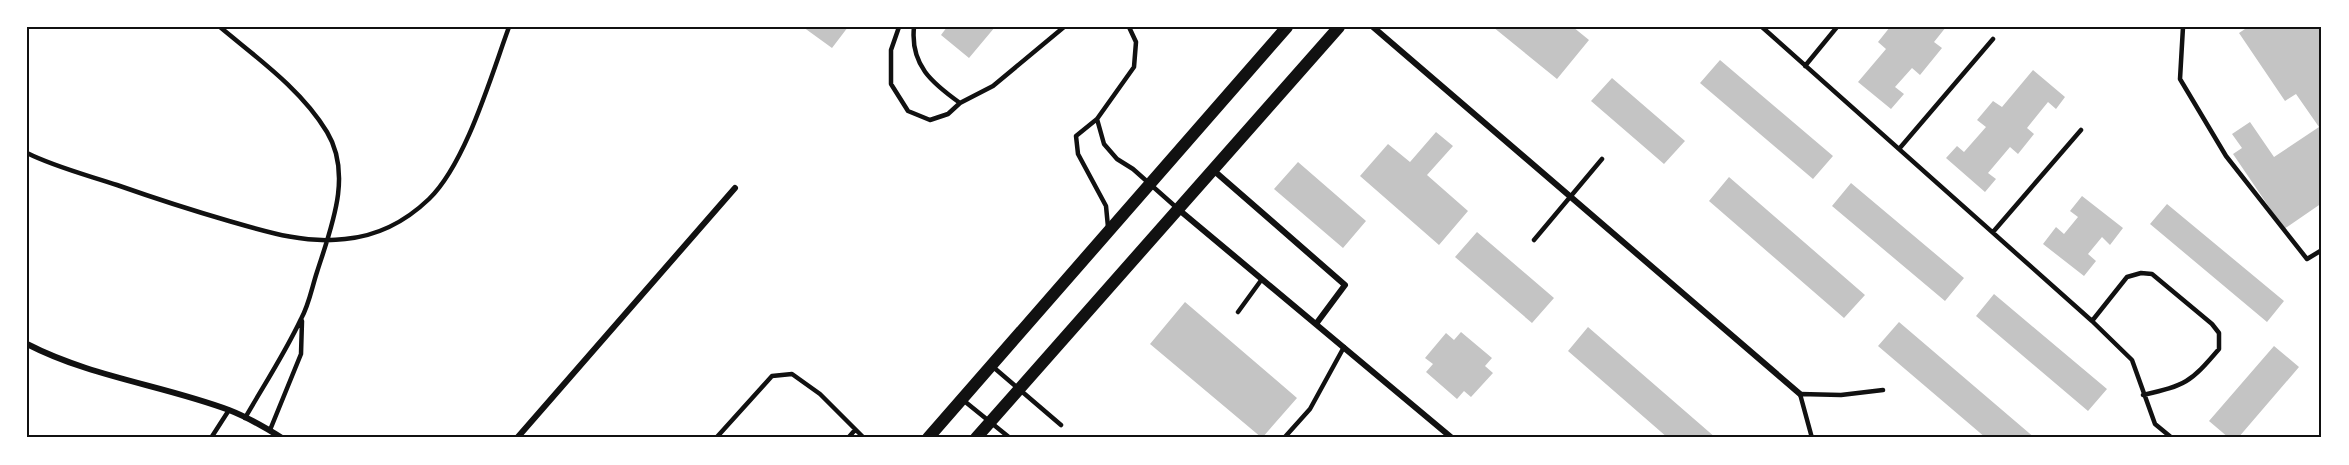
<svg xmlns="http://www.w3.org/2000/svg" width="2349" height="465" font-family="'Space Grotesk',sans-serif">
<rect width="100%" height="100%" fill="#fff"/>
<path fill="#c4c4c4" d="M803,27H848L832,48Z
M947,27H995L969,58L941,35Z
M1493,27H1573L1589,40L1557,79Z
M1890,27H1946L1934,42L1942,48L1920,75L1912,68L1895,87L1904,94L1891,109L1858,82L1886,49L1878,42Z
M2248,27H2322V203L2284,229L2233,154L2242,148L2232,134L2250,122L2274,157L2319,127L2296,94L2285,101L2239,33Z
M1720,60L1833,156L1813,179L1700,83Z
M2033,70L2065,97L2056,109L2048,102L2027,128L2034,134L2018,154L2010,147L1988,173L1996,179L1985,192L1946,158L1957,146L1964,152L1986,127L1977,120L1993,101L2002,107Z
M1612,78L1685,141L1664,164L1591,101Z
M1436,132L1453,146L1427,175L1468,211L1439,245L1360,176L1388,144L1410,162Z
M1298,162L1366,221L1343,248L1274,189Z
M1729,177L1865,295L1844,318L1709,201Z
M1851,183L1964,278L1945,301L1832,206Z
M2082,196L2123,228L2110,245L2102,237L2088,254L2096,261L2084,276L2043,244L2056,227L2064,234L2078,217L2070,211Z
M2167,204L2284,301L2267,322L2150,224Z
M1477,232L1554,298L1532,323L1455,257Z
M1994,294L2107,389L2088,411L1976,316Z
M1185,302L1297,398L1262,438L1150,344Z
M1899,322L2035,438H1986L1878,346Z
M1588,327L1716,438H1668L1568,351Z
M1461,332L1492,358L1485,366L1493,373L1471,397L1464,391L1457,399L1426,372L1433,364L1425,358L1446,333L1454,340Z
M2274,346L2299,367L2238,438H2229L2209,421Z"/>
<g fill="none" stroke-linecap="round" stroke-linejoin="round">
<path stroke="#111" stroke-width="4.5" d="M220,27C257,58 301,89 327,132C353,175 331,228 317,272C312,287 309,305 301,319C285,353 264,385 245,418
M899,27L891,50V84L908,111L930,120L948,114L960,103
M914,27C910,65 932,83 960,103L993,86L1064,27
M1129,27L1136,42L1134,67L1097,119L1104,144L1117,159L1133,169L1177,208
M1762,27L2092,321L2132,360L2155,424L2172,438
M2183,27L2180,79L2226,156L2307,259L2322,250
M1805,66L1837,27
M1097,119L1076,136L1078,154L1106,206L1108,227
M1899,149L1993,39
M27,153C55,167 87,175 117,185C154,198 191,210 229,221C267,232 305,244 345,239C378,236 405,222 429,199C466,163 491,76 509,27
M1993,232L2081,130
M1534,240L1602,159
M1238,312L1262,279
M2092,321L2127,277L2141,273L2152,274L2212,324L2219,333V349C2190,383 2186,385 2143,395
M992,366L1061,425
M963,400L1010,438
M270,430L301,354L302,321
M211,438L229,410
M716,438L772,376L792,374L820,394L864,438
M848,438L855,430
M1284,438L1310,409L1344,347
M1812,438L1800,394L1841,395L1883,390"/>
<path stroke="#111" stroke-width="6" d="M1373,27L1800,394
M1212,169L1345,285L1316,324
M1178,209L1452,438
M27,344C91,377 162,385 229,410C247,417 266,428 282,438
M517,438L735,188"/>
<path stroke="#111" stroke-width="12" d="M928,438L1287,27
M976,438L1339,27"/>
</g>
<rect width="2349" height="465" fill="none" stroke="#ffffff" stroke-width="57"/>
<rect x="28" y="28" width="2292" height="408" fill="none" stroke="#111" stroke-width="2"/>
</svg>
